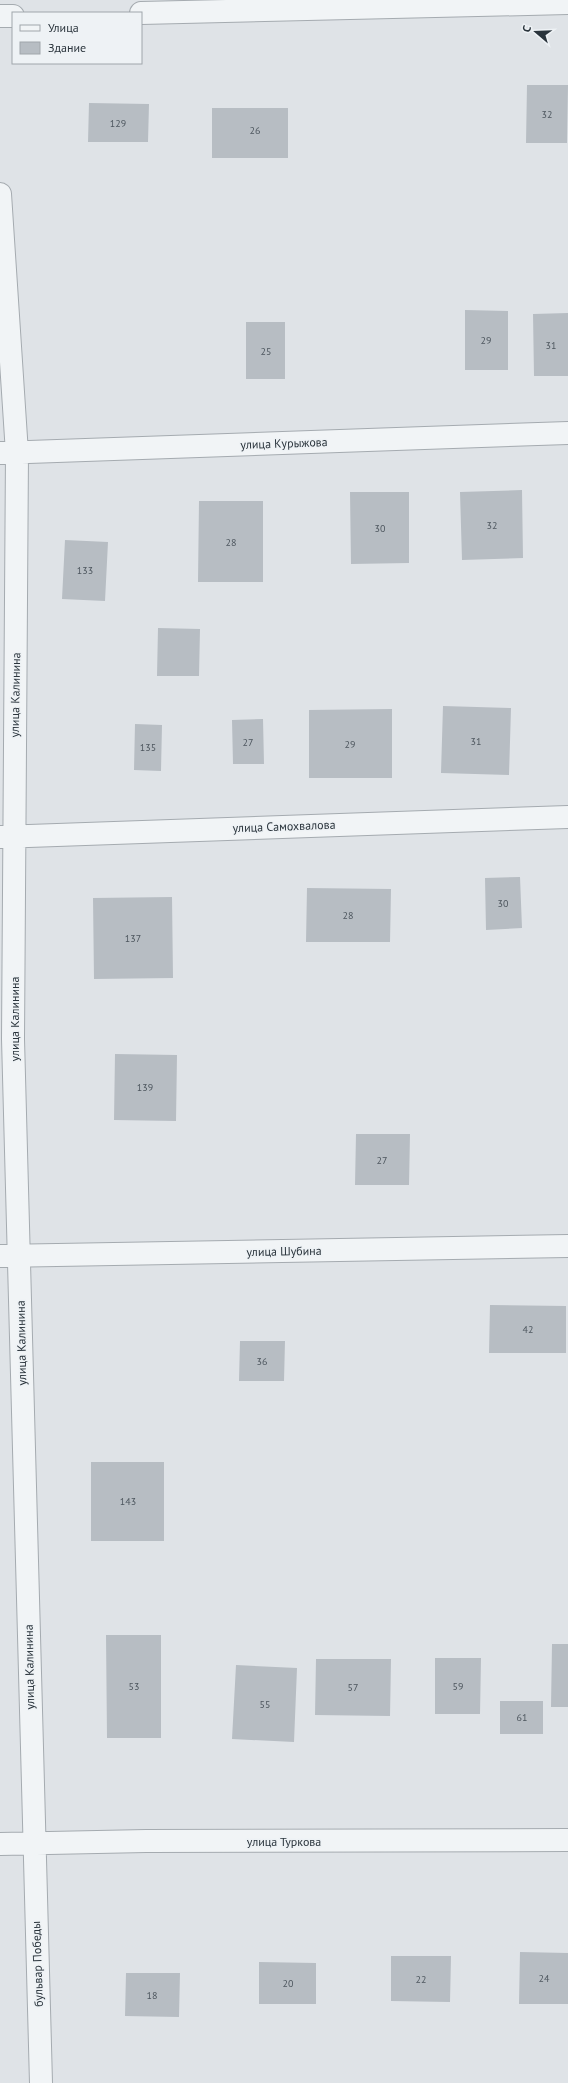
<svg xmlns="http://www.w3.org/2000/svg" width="568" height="2083" font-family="'PT Sans',sans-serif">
<rect width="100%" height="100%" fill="#dfe3e7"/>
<path fill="#b7bdc3" d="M527,85H568L567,143H526Z
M89,103L149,104L148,142H88Z
M212,108H288V158H212Z
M465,310L508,311V370H465Z
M568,313V376H534L533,314Z
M246,322H285V379H246Z
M522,490L523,558L462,560L460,492Z
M350,492H409V563L351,564Z
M199,501H263V582H198Z
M65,540L108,542L105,601L62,599Z
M158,628L200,629L199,676H157Z
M443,706L511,708L509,775L441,773Z
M392,709V778H309V710Z
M263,719L264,764H233L232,720Z
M135,724L162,725L161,771L134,770Z
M520,877L522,928L486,930L485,878Z
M307,888L391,889L390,942H306Z
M172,897L173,978L94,979L93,898Z
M115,1054L177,1055L176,1121L114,1120Z
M356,1134H410L409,1185H355Z
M490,1305L566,1306V1353H489Z
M240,1341H285L284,1381H239Z
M91,1462H164V1541H91Z
M106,1635H161V1738H107Z
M552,1644H568V1707H551Z
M435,1658H481L480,1714H435Z
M316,1659H391L390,1716L315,1715Z
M236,1665L297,1668L294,1742L232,1739Z
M500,1701H543V1734H500Z
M520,1952L568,1953V2004H519Z
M391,1956H451L450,2002L391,2001Z
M259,1962L316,1963V2004H259Z
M126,1973H180L179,2017L125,2016Z"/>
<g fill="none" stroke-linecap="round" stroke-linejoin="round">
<g stroke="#a5abb0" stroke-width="24">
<path id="minor" d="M141,13L568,3
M0,16H13
M0,194L17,453L13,1039L41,2083
M0,453L568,433
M0,837L568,817
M0,1256L568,1246
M0,1844L146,1841L568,1840"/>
</g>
<use href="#minor" stroke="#f1f4f6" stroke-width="22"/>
</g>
<g text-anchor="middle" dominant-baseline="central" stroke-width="3" stroke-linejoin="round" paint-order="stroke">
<g font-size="10" fill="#4d565e">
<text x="547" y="114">32</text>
<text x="118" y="123">129</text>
<text x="255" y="130">26</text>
<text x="486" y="340">29</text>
<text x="551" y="345">31</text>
<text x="266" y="351">25</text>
<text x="492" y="525">32</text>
<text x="380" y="528">30</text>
<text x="231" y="542">28</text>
<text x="85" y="570">133</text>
<text x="476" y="741">31</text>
<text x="248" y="742">27</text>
<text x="350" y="744">29</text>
<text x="148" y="747">135</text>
<text x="503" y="903">30</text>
<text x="348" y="915">28</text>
<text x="133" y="938">137</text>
<text x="145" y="1087">139</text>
<text x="382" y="1160">27</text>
<text x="528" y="1329">42</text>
<text x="262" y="1361">36</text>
<text x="128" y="1501">143</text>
<text x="134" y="1686">53</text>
<text x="458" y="1686">59</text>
<text x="353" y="1687">57</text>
<text x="265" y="1704">55</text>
<text x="522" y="1717">61</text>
<text x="544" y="1978">24</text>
<text x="421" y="1979">22</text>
<text x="288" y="1983">20</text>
<text x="152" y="1995">18</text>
</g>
<g font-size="12" fill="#2a343c" stroke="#eef2f5">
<text transform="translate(284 443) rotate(-2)">улица Курыжова</text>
<text transform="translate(15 695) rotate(-89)">улица Калинина</text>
<text transform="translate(284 826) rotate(-2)">улица Самохвалова</text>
<text transform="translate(14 1019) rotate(-90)">улица Калинина</text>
<text transform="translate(284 1251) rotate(-1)">улица Шубина</text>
<text transform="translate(21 1343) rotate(-91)">улица Калинина</text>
<text transform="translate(29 1667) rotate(-91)">улица Калинина</text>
<text x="284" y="1841">улица Туркова</text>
<text transform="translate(37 1964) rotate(-92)">бульвар Победы</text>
</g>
</g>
<rect x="12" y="12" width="130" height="52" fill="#eef2f5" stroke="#a0a6ab"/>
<rect x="20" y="25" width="20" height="6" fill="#f1f4f6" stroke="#a0a6ab"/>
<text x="48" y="32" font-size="12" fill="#2a343c">Улица</text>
<rect x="20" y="42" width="20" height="12" fill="#b7bdc3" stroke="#a0a6ab"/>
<text x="48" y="52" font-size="12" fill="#2a343c">Здание</text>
<g transform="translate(536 32) rotate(289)" stroke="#eef2f5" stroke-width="3" paint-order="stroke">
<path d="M0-3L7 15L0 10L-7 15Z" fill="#2a343c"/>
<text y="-6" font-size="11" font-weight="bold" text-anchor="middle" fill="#2a343c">С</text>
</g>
</svg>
